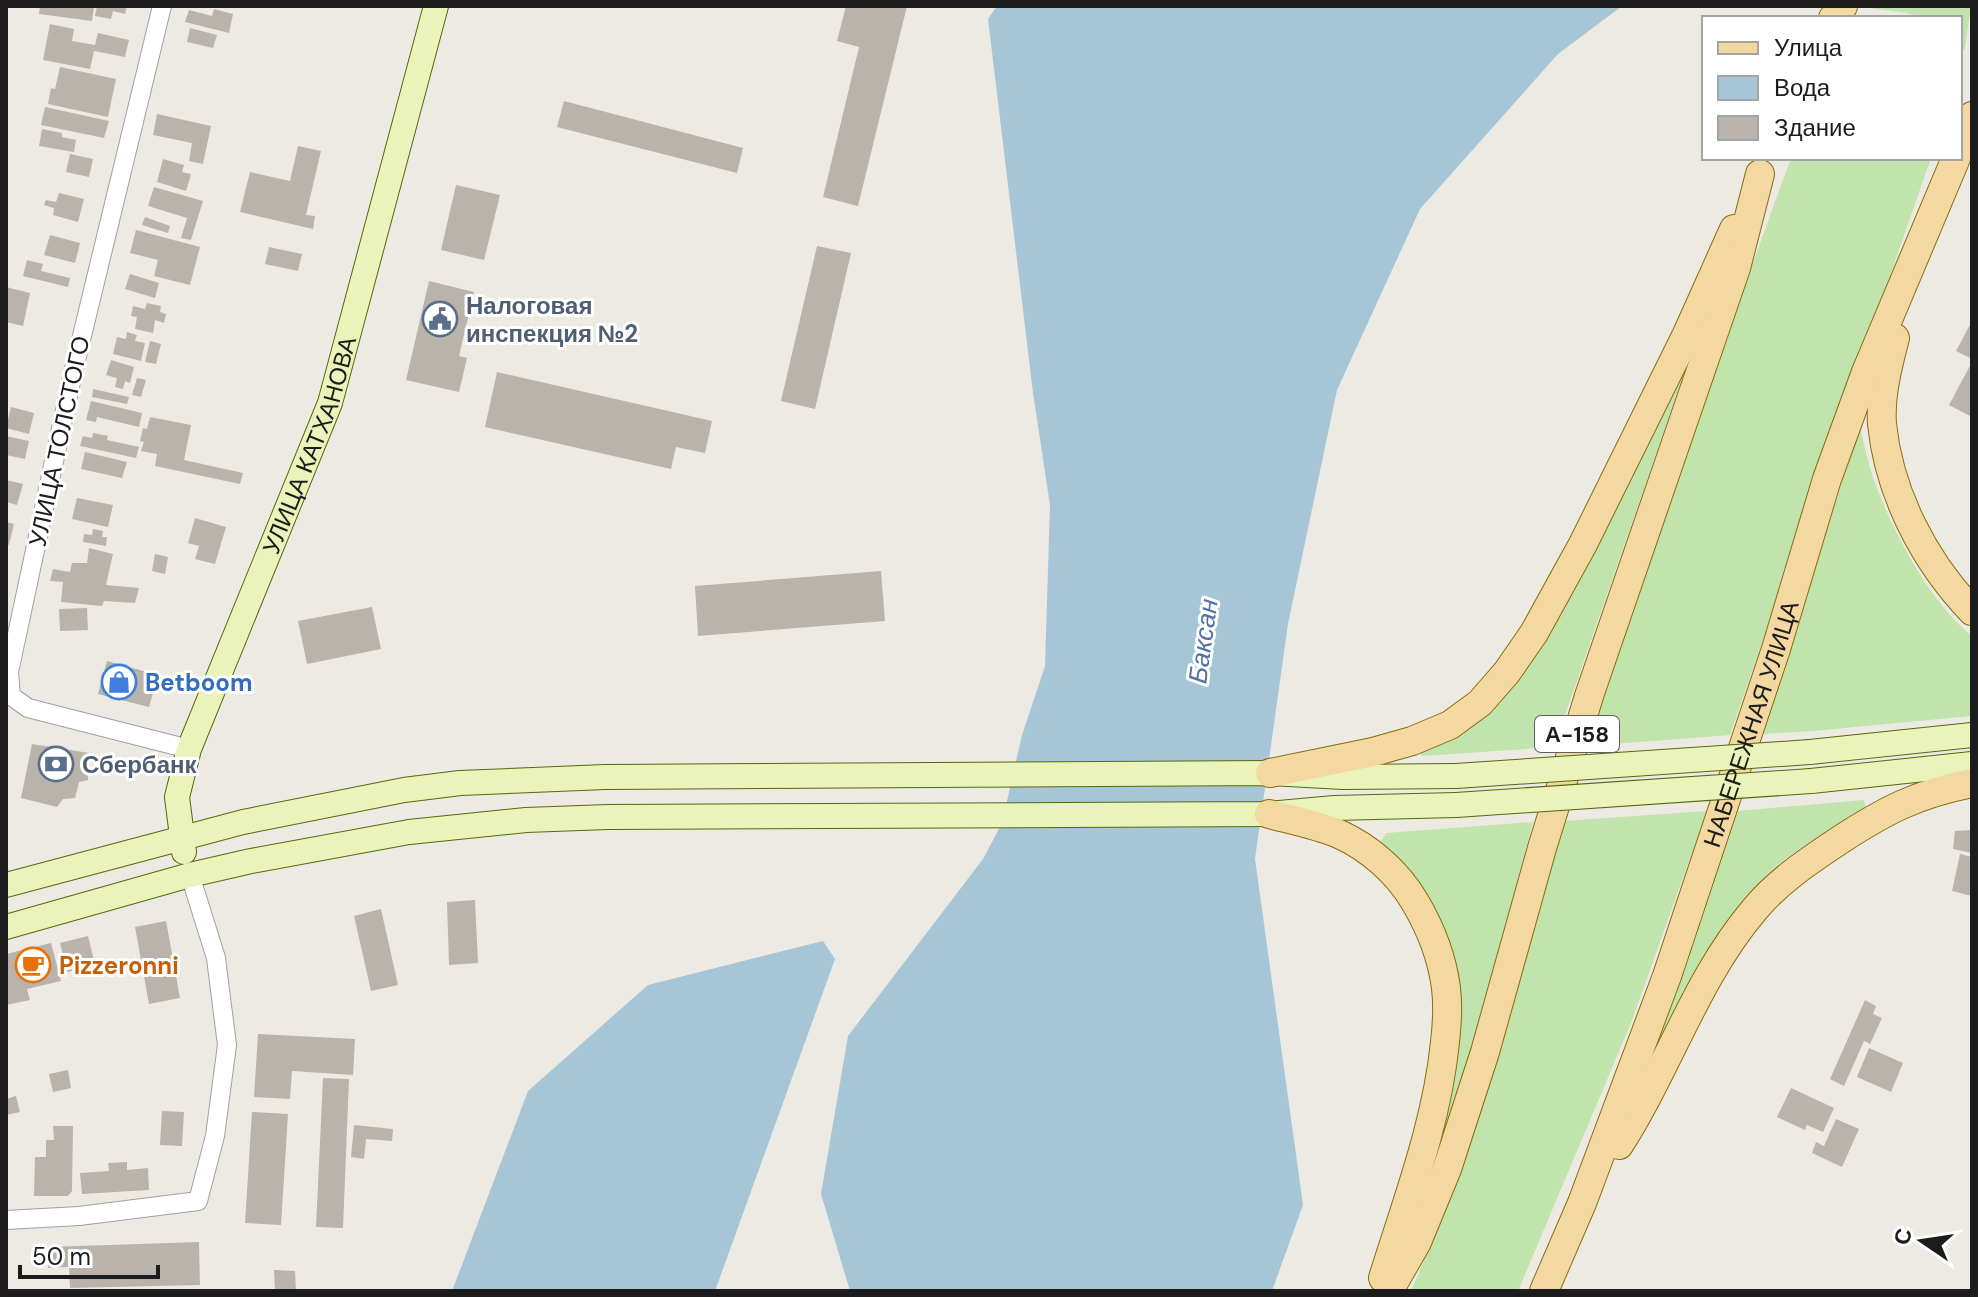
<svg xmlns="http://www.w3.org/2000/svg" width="1978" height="1297" font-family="'DM Sans',sans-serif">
<rect width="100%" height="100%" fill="#edeae3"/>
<path fill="#c1e3ac" d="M1865,6H1971L1965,48L1962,53H1960V18H1920L1908,13L1869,8Z
M1791,158H1931L1730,735L1587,746L1721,351Z
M1697,336L1554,747L1422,756L1419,749L1487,711Z
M1860,426C1863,440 1866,454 1870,468C1887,522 1927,600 1972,636V716L1813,731L1762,734Z
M1864,800L1866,809C1827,831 1785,854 1754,887C1707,939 1680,1006 1649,1068L1736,811Z
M1707,811L1631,1023L1518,1291H1411L1449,1202L1469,1147L1563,821Z
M1533,822L1477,1031L1430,1178L1458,1016L1378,847L1386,833Z"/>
<path fill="#a6c6d7" d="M997,6H1622L1558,54L1420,209L1337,390L1288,624L1255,859L1303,1205L1272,1291H850L821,1194L848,1036L983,859L1002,823L1022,735L1045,666L1050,505L1033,393L988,19Z
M823,941L835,959L715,1291H452L528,1091L648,985Z"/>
<path fill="#b9b3ac" d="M40,6H94L92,21L39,14Z
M97,6H127L125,14L113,11L111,19L95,16Z
M846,6H907L858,206L823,197L859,47L837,41Z
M214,9L233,14L229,33L185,22L189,10L212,16Z
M50,24L74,29L72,41L95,45L98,33L129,40L125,57L94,51L90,69L43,60Z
M190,28L217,35L213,48L187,42Z
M60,67L116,79L108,117L48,104L51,88L55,89Z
M564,101L743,148L737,173L557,127Z
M45,107L109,121L104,138L41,125Z
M157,114L211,126L203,164L189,161L192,143L153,135Z
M42,129L62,133V137L76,140L74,152L39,146Z
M298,146L321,151L306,215L315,216L313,229L240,212L250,172L290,181Z
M70,154L93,159L89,177L66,172Z
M163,159L184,165L182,172L191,174L186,191L157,182Z
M456,185L500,195L484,260L441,250Z
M154,187L203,201L191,240L181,238L187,218L148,206Z
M59,193L84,199L78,222L53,215L54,208L44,205L46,200L56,202Z
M145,217L170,226L168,233L142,225Z
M136,230L200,247L190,285L154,276L158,260L130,253Z
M50,235L80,243L75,263L44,255Z
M817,246L851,253L815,409L781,401Z
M269,247L302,254L298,271L265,264Z
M27,260L43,264L41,271L70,278L68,287L23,276Z
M130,274L159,283L155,298L125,289Z
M429,281L474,292L459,356L467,358L459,392L406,380Z
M6,287L30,293L23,326L6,322Z
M147,303L161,306L160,312L166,314L164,323L155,320L153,333L135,329L137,317L131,316L133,306L145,309Z
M1972,321V359L1956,351Z
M127,332L137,335L135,341L145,343L141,361L113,354L117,337L126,339Z
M150,341L161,344L156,364L145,362Z
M111,360L134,367L130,383L125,381L123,389L115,387L117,378L106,375Z
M1972,362V417L1949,405Z
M497,372L712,421L705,453L676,447L671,469L485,427Z
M137,378L146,380L141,397L132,395Z
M93,389L129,397L127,404L92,397Z
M91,401L142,413L139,427L97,417L96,422L86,420Z
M11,407L34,413L29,434L6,428Z
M150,417L191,425L184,460L243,473L240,484L155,466L157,454L141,451L144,442L140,441L143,428L147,429Z
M93,433L108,436L107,440L139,447L136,458L80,446L83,436L92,438Z
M6,436L29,441L25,459L6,455Z
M85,452L127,462L122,478L81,469Z
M6,480L23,484L17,505L6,502Z
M77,498L113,505L108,527L72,519Z
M195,518L226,527L215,564L195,559L199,546L188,543Z
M6,522L14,524L9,545L6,544Z
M93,529L103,531L102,537H107L106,546L83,542L84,534L92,535Z
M89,548L113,554L106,585L139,588L135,603L104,601L102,606L61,602L63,582L50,581L53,569L70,572L72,563H87Z
M155,554L168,557L165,574L152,571Z
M881,571L885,621L698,636L695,586Z
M372,607L381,649L307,664L298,621Z
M87,608L88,630L60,631L59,609Z
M107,661L158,675L149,707L98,694Z
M32,744L89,753L88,780L79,782L75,798L63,799L57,807L21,798Z
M1972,830V853L1953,849L1955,831Z
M1960,854L1972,857V896L1952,891Z
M475,900L478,963L449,965L447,902Z
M381,909L398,985L371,991L354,916Z
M166,921L180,998L149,1004L135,927Z
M88,936L95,965L67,972L60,943Z
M51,943L61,981L27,989L30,1000L6,1005V954Z
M1865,1000L1876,1006L1873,1014L1882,1018L1870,1044L1864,1041L1844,1086L1830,1079Z
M258,1034L355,1039L353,1075L292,1071L290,1099L254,1097Z
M1869,1048L1903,1063L1891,1092L1857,1077Z
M68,1070L71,1088L53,1092L49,1074Z
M323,1078L349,1079L343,1228L316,1227Z
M1791,1088L1834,1108L1823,1132L1807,1125L1805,1130L1777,1117Z
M16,1096L20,1112L6,1115V1099Z
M162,1111L184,1112L182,1146L160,1145Z
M252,1112L288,1114L281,1225L245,1223Z
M1836,1119L1859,1129L1842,1167L1812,1153L1816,1142L1824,1146Z
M354,1125L393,1129L392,1141L366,1139L364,1159L351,1157Z
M53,1126H73L72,1191L68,1196H34L35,1157H46V1140H54Z
M127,1162V1170L148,1168L149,1190L82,1194L80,1173L109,1171L108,1163Z
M199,1242L200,1285L70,1288L69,1267L48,1268V1247Z
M274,1270L295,1271L296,1291H275Z"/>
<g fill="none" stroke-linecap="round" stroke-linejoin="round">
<g stroke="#a0a0a0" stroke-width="20">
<path id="street" d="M162,6L72,377L9,672L11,696L28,708L189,749
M6,1220L79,1216L198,1201L215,1136L227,1045L216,958L190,875"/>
</g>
<g stroke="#55680e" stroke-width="26">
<g id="secondary">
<path d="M1810,752L1972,735"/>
<path d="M1811,781L1972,764"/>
<path id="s1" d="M184,852L177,797L189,749L330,403L436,6"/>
<path d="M6,885L243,822L404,790L460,783L605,777L1270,773L1343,777L1456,776"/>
<path d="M6,927L190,875L251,861L409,832L526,820L608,817L1269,814L1334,808L1456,805"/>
</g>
</g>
<g stroke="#886c0c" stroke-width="30">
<g id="primary">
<path d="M1833,18L1843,6"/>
<path d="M1960,148L1972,116"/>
<path d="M1895,338C1888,365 1880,395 1882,424C1889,493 1924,561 1972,611"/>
<path d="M1270,773L1373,752L1412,741L1450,725L1480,703L1507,672L1534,633L1583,544L1687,334L1734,229"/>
<path d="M1269,814C1292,820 1317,825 1339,834C1370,848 1398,873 1415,902C1431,929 1442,957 1446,988C1448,1005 1447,1025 1445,1042C1437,1123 1407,1201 1383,1278"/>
<path d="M1619,1145C1668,1069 1696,978 1755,909C1778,881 1810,860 1840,840C1886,810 1917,794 1972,783"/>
<path d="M1389,1291L1417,1242L1447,1169L1485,1052L1542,848L1590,693L1736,268L1760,174"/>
<path id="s2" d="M1544,1291L1582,1203L1667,976L1776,649L1827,479L1866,372L1956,158"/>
</g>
</g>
<use href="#street" stroke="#fff" stroke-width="18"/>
<use href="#secondary" stroke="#eaf3ba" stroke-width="24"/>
<use href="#primary" stroke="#f3d9a1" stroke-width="28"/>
<g stroke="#55680e" stroke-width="26" stroke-linecap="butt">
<path id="secondary-bridge" d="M1456,776L1810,752
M1456,805L1811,781"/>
</g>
<use href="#secondary-bridge" stroke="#eaf3ba" stroke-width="24"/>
</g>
<defs>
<g id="civic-ring" transform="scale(1.8)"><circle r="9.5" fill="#fff" stroke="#5c6f8a" stroke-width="1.5"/><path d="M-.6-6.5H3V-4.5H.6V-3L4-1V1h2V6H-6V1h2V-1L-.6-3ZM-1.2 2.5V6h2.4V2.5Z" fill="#5c6f8a"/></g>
<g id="shop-ring" transform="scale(1.8)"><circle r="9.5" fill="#fff" stroke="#3f7fe0" stroke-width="1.5"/><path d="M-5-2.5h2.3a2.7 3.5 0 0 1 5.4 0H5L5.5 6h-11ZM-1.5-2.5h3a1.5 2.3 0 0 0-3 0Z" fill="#3f7fe0"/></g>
<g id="bank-ring" transform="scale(1.8)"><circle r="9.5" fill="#fff" stroke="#5c6f8a" stroke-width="1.5"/><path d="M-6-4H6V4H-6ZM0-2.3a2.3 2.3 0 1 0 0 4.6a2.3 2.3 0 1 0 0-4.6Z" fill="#5c6f8a"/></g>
<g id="cafe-ring" transform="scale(1.8)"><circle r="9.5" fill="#fff" stroke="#e8710a" stroke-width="1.5"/><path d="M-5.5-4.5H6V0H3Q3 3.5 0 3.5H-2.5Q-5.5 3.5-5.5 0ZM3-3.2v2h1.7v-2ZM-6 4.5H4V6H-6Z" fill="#e8710a"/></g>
</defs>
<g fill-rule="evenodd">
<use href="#civic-ring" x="440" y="319"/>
<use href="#shop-ring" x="119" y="682"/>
<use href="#bank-ring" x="56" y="764"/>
<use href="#cafe-ring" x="33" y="965"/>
</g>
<g text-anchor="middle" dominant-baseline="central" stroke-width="6" stroke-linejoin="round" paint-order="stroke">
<rect fill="#fff" stroke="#606060" stroke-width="2" x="1535" y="716" width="84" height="36" rx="6"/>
<g font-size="22" font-weight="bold" fill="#1c1c1c">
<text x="1577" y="734">А-158</text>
</g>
<g font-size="24" font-weight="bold" fill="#4e5e75" stroke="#fff" text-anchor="start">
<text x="466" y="305">Налоговая<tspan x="466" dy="28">инспекция №2</tspan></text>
<text x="82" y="764">Сбербанк</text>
</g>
<g font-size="24" fill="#1c1c1c" stroke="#fff">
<text transform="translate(59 441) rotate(-78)">УЛИЦА ТОЛСТОГО</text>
<text stroke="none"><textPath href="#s1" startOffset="432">УЛИЦА КАТХАНОВА</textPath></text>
<text stroke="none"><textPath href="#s2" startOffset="604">НАБЕРЕЖНАЯ УЛИЦА</textPath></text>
</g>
<g font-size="24" font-weight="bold" fill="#366cbe" stroke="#fff" text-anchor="start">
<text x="145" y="682">Betboom</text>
</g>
<g font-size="24" font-weight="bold" fill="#c56008" stroke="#fff" text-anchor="start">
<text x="59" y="965">Pizzeronni</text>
</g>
<g font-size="26" font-style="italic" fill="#5171a3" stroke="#fff">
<text transform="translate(1203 641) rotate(-82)">Баксан</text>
</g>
</g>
<rect width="1978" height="1297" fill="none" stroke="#1c1c1c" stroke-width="16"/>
<rect x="1702" y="16" width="260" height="144" fill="#ffffff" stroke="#a4a4a4" stroke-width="2"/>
<rect x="1718" y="42" width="40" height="12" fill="#f3d9a1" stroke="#a4a4a4" stroke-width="2"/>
<text x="1774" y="56" font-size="24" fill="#1c1c1c">Улица</text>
<rect x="1718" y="76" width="40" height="24" fill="#a6c6d7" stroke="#a4a4a4" stroke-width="2"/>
<text x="1774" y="96" font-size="24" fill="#1c1c1c">Вода</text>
<rect x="1718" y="116" width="40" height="24" fill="#b9b3ac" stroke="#a4a4a4" stroke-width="2"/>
<text x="1774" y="136" font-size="24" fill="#1c1c1c">Здание</text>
<g transform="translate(1922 1241) rotate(283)" stroke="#ffffff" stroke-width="6" paint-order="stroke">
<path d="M0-6L14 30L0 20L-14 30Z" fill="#1c1c1c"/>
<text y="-12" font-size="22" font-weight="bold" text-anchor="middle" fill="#1c1c1c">С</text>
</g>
<path d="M20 1265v12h138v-12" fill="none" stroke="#1c1c1c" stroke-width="4"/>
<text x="32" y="1265" font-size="24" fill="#1c1c1c" stroke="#ffffff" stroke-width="6" paint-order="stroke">50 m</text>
</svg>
